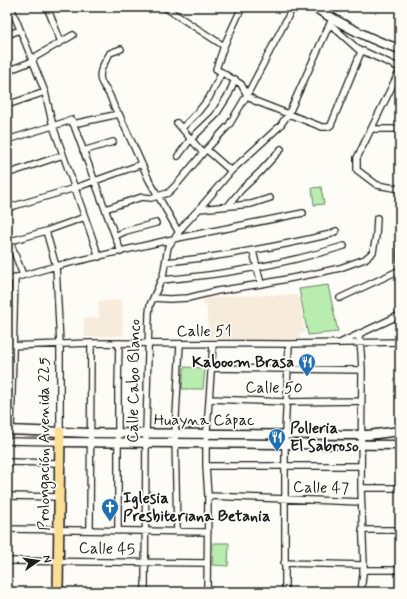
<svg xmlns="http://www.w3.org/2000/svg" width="407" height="599" font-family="Mynerve,sans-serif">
<rect width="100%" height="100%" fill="#fdfcf7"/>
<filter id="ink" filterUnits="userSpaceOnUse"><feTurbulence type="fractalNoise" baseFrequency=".025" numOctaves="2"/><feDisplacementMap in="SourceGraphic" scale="8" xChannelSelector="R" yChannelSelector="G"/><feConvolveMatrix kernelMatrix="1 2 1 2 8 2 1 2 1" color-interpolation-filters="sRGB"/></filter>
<g filter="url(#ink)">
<path fill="#f7ecdb" d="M274,295H297L300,301L305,333L299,334L300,339L264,341L259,340L208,338L207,308L202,302L203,299L231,296Z
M122,300L123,336L84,337V318H99L98,301Z"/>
<path fill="#b9edaf" stroke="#6a8466" d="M321,187L324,204L314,205L312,188Z
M328,285L338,332L308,335L299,289Z
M184,367L205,368L203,389H182Z
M213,543H229L228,566L212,565Z"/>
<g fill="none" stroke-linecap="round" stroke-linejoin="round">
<g stroke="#1c1c1c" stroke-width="8">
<path id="street" d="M11,7L45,92L53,126L99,257
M47,7L61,42
M164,7L224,46
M242,7L224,46L216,69L241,84L247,95L255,101L322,127H328L331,125L361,52L363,51L400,68
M330,24L361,52
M7,35L20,30
M121,49L110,53C106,61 96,73 102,83C104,88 108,91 110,96C113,103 114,109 119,114L149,180L178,231
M7,71L33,61L35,57L73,35
M400,74L397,76L357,158V170L377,185L400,189
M7,105L45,92
M177,123L203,153
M73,124L119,114
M182,128L198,112L209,98L222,72
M372,129H400
M7,140L72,120L121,252
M207,150L231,171
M83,151L113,142
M178,156L190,140L215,116L229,94L235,79
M7,174L63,155
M400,189V260
M228,206L241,190L260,172L281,149
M7,208L75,188L142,164
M105,209L142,197L151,198L168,193L178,183L203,153L229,125L247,95L293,7
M199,209L217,188L231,171L280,126L289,113L332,19
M46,231L56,266L60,344V432
M7,234L23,275
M115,236L126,231L156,223
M7,242L46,231L85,217
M253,251L261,284
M166,262C222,257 276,247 331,234L336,231
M7,280L56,266L173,239L303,213
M161,280C223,275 285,264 344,246
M154,298L169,299L188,298L217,291L261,284L313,274L340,268L365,259L373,252L376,236L377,218
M340,298L400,270
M360,333L359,338L361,352L362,370L361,488L364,565L361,592
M342,342L400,315
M7,346L91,343L289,344L400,342
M211,368L362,370
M209,399L286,402L361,401
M11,430L15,277
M7,441L61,442
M7,462L60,463
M206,466H361
M361,488H400
M7,496L60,497
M208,496L361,502
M7,529L208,532
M90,530L91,343
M362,530H400
M118,531V387L119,343
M177,532L175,434L180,344
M7,561L207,563
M284,563L364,565
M363,570H400
M145,592L146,434L149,313L150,305L163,276L168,247L184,225L199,209L251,204L270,198
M207,592L208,496L206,466V444L213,344
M285,592V434L289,344"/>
</g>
<g stroke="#1c1c1c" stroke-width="11">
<path id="secondary" d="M314,7C341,24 369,40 400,49
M7,430L89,433L368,435L400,431
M61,442L400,445"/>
</g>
<g stroke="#1c1c1c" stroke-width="12">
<path id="primary" d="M58,592L60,432"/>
</g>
<use href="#street" stroke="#fdfcf7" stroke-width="5.5"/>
<use href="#secondary" stroke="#fdfcf7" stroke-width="8"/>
<use href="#primary" stroke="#fcde96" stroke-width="9"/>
</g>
</g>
<defs>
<g id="restaurant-pin" transform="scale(0.9)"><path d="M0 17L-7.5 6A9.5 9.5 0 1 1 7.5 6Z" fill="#1f6fb2" stroke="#fdfcf7"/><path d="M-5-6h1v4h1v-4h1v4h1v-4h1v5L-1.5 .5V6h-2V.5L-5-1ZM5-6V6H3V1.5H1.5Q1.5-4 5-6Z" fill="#fff"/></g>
<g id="church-pin" transform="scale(0.9)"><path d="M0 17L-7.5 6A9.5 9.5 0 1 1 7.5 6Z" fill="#1f6fb2" stroke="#fdfcf7"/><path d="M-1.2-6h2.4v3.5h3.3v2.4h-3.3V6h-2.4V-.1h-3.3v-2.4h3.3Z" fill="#fff"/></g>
</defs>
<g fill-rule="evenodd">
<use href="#restaurant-pin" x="307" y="362"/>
<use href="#restaurant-pin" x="277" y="437"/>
<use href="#church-pin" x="110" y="507"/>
</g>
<g text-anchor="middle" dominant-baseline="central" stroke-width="3.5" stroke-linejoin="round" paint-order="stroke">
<g font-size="16" fill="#1c1c1c" stroke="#fdfcf7">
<text x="204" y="331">Calle 51</text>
<text transform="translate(134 381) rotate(-89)">Calle Cabo Blanco</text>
<text transform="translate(274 388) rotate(1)">Calle 50</text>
<text x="204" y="420">Huayna Cápac</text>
<text transform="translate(44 444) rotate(-90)">Prolongación Avenida 225</text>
<text transform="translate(321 488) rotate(2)">Calle 47</text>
<text transform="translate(107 549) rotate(2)">Calle 45</text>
</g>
<g font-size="16" font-weight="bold" fill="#1c1c1c" stroke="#fdfcf7" text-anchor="start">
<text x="294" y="362" text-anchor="end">Kaboom Brasa</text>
<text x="290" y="428">Polleria<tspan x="290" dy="18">El Sabroso</tspan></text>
<text x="123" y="498">Iglesia<tspan x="123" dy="18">Presbiteriana Betania</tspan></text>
</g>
</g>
<rect width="407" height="599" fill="none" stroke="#fdfcf7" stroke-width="24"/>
<rect x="12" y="12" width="383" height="575" fill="none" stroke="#1c1c1c" stroke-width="1.5" filter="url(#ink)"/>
<g transform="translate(38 561) rotate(77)" stroke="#fdfcf7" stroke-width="3" paint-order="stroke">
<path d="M0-3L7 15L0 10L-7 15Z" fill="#1c1c1c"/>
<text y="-6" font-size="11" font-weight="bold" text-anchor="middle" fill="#1c1c1c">N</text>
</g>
</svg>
